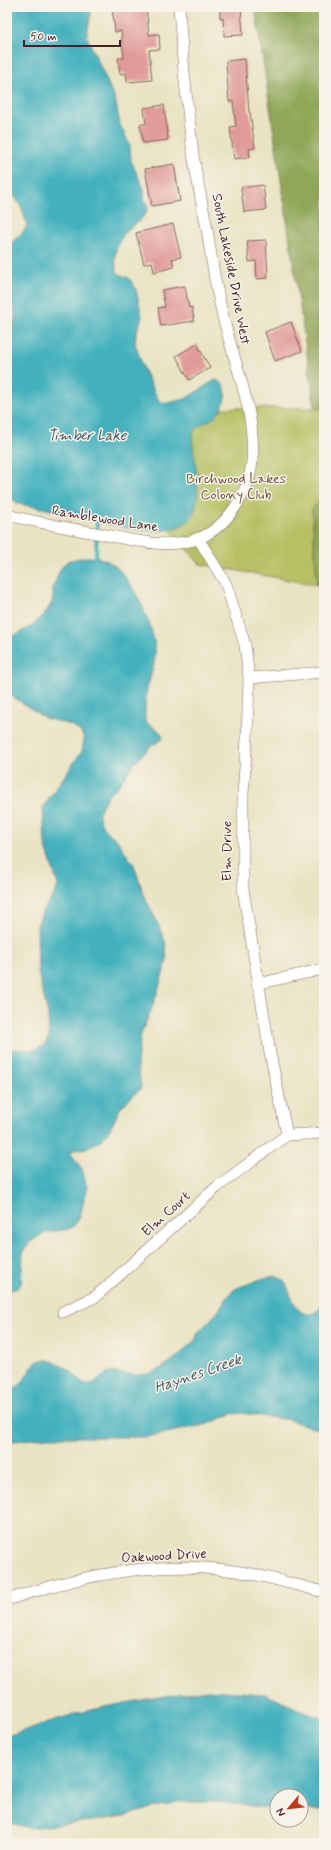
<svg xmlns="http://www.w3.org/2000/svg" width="331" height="1850" font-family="Mynerve,sans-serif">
<rect width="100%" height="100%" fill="#f7f3e8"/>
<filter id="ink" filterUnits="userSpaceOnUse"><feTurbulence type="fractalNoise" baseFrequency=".025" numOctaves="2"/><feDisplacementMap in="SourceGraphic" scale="8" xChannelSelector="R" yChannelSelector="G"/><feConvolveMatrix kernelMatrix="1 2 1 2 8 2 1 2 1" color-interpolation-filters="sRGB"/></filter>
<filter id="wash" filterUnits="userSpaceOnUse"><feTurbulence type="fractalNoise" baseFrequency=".012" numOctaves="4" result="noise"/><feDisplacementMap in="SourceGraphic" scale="16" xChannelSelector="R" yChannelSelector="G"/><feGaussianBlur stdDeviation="0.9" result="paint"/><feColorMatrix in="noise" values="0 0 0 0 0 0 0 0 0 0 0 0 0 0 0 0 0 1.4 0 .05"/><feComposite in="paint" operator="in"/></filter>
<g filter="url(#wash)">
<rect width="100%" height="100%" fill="#e9e3c2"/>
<path fill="#b5c163" stroke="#807047" d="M142,408H324V508H312L317,585L200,564L146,504Z"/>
<path fill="#90a759" stroke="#6d6342" d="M255,7H324V408H315Z
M324,501V580L317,585L312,508Z"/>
<path fill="#42b1bd" stroke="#466874" d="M7,7H92L87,34L88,39L115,99L120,124L130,146L131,161L144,189V198L148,207L146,213L141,219L124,233L116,250L115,259L117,271L119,274L129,278L136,289L142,317L136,334L135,343L145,373L158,399L163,403H168L185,399L215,380C232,383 225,406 217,415C210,422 200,423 194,431L192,439C195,459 202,495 193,514C176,548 100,521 73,515C55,510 37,507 19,504L13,500L7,492V335C22,312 13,313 7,291C4,279 7,260 7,247L23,232L27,225L21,207L7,184V134L9,123L7,111Z
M87,557C97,557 107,559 115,566C134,582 158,633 155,657C154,669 149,679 147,690C145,700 145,711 145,721C151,728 162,728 163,739L151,746L133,765L118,786L106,798L99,812V817L104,829L117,840L134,865L144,895L157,922L166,944L167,961L154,1003L141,1034L137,1063L141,1085L140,1089L121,1107L109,1131L100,1141L86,1148L69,1151L82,1169L87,1187L80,1216L73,1227L69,1229L44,1233L30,1242L23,1252L21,1284L18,1288L7,1291V1049L35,1050L44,1045L49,1037L48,1015L38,973L37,926L43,910L55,894L58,885L45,844L43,807L82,751L84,739L81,732L71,725L45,718L7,693V639C22,632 39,624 48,609C54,600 53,598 53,589C53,585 56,581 57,577C64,559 69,560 87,557Z
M275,1276L284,1280C291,1291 295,1320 314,1313C320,1310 322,1304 324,1297V1429L313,1428L290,1420L241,1413L231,1414L208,1424L147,1437H48L7,1442V1392C29,1386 27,1363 42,1360C50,1358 65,1367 71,1371C77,1376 82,1386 91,1384C99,1382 102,1375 109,1372C145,1376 150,1379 179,1355C186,1349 187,1345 195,1341L198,1332L217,1313L231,1292L237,1288L264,1278Z
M208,1690L265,1694L307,1713L324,1719V1810H301V1796H277V1809L216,1802H178L151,1808L130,1815L93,1821L29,1828L7,1822V1736C30,1729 52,1720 75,1714C119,1703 163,1696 208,1690Z"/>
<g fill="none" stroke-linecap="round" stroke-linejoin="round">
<path stroke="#42b1bd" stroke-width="4" d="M96,563L97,518"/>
</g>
<g id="blocks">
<path fill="#e09a98" d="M112,7H146L149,35L159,34L160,49L149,50L152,80L127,82L126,73L120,74L118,58H124L121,31L115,32Z
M220,7H241L243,35L224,36L223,18H220Z
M245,59L249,112H250L255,148L249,149L250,157L234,159L230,127L236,126L233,101L229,102L226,61Z
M164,105L168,140L143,143L140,124H146L144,108Z
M174,164L180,201L152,206L145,169Z
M263,185L266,210L244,212L241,188Z
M173,224L181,257L172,259L174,267L154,272L152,262L144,264L136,233Z
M266,240L268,278L257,279L256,261L249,262L247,241Z
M185,286L189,308L192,307L194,321L161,326L158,308L165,307L162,290Z
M291,322L302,351L275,361L265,332Z
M197,344L210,368L189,380L176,356Z"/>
</g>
</g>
<g filter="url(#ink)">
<use href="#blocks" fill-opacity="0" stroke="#826460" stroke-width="1"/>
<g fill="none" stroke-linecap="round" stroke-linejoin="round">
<g stroke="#826460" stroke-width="12">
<path id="street" d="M7,515C37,522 66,528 96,533C129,539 165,550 197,539C227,528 249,493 252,462C257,409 230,355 220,303C214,279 211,254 207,229C202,204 197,179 193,154C187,105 182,56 179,7
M198,538L226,584L245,645L249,678L247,739L243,794V889L270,1053L287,1135L324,1133
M249,678L324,672
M257,984L324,969
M63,1312L95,1297L217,1187L287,1135
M7,1600C74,1577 146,1562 217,1569C254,1572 288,1583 324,1592"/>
</g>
<use href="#street" stroke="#fff" stroke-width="11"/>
</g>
</g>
<g text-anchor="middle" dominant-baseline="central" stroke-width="3" stroke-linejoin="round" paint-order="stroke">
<g font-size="14" fill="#4a1f2b" stroke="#f7f3e8">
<text transform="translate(231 269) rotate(79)">South Lakeside Drive West</text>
<text transform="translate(105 519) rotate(9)">Ramblewood Lane</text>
<text transform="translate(227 851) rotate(-90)">Elm Drive</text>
<text transform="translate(166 1214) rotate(-42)">Elm Court</text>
<text transform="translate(164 1556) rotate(-3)">Oakwood Drive</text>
</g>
<g font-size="14" fill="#6a503c" stroke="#f7f3e8">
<text x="236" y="479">Birchwood Lakes<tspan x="236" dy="16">Colony Club</tspan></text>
</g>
<g font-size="15" font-style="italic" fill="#475965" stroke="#f7f3e8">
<text x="87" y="436">Timber Lake</text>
<text transform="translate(198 1374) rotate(-19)">Haynes Creek</text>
</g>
</g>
<rect width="331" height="1850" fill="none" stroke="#f7f3e8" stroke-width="24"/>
<g transform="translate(289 1808) rotate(242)"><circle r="19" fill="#f7f3e8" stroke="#b29e9c"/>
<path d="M0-3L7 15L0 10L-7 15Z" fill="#c8321e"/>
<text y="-6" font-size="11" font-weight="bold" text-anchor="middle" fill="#4a1f2b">N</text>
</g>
<path d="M24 40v6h96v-6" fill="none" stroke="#4a1f2b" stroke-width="2"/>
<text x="30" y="40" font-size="12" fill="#4a1f2b" stroke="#f7f3e8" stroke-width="3" paint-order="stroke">50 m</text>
</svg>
